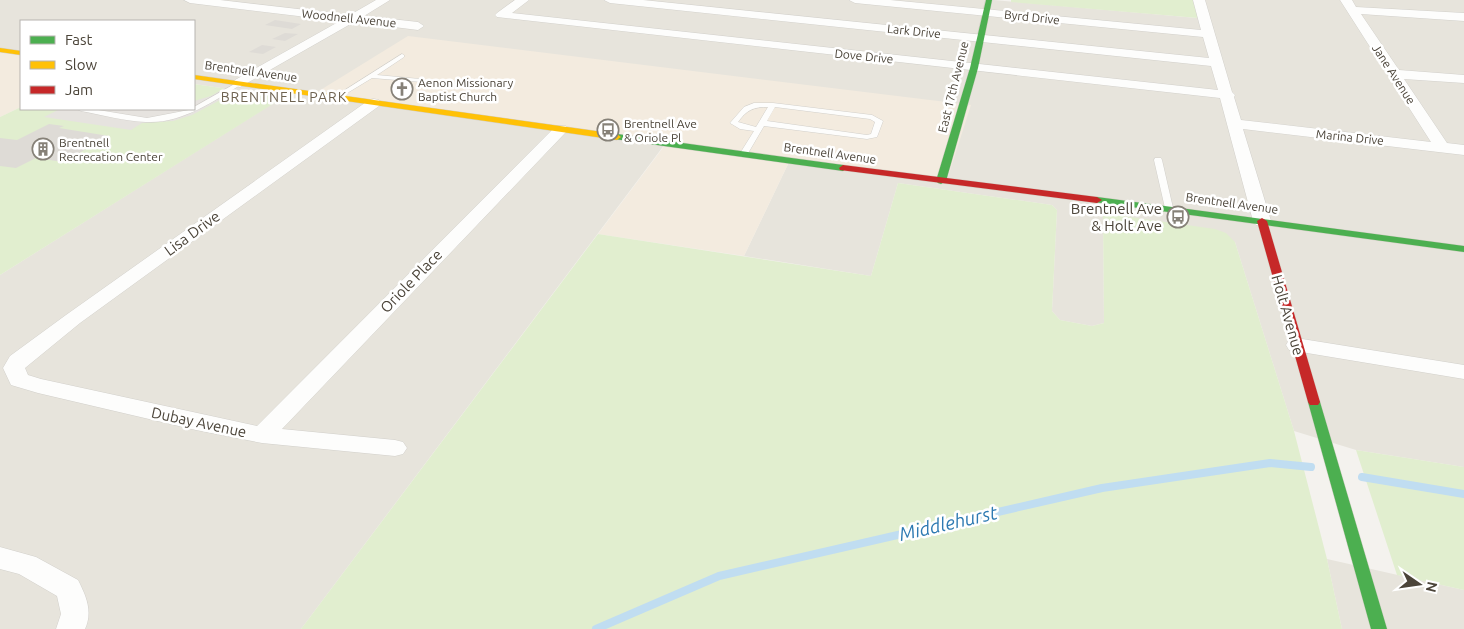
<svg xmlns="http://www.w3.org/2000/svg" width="1464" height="629" font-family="Ubuntu,sans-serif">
<rect width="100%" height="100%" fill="#f4f2ee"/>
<path fill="#e7e4dc" d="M0,0H994L1197,18L1193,0H1464V467L1356,450L1294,431L1235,242L1103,216L1104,323L1092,326L1060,320L1052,311L1057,210L1052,205L898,183L871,276L744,256L789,162L665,144L301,629H0V275L283,97L194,84V21H21V53L0,50Z
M1327,559L1464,590V629H1342Z"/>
<path fill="#f3ebdf" d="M408,36L971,105L947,180L789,162L744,256L598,234L665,145L314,94Z
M0,50L21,53V107L0,117Z"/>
<path fill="#e1eecf" d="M1011,0H1193L1198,18L1011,2Z
M194,84L284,97L0,275V117L21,107V109H194Z
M898,183L1052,205L1057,210L1052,311L1060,320L1092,326L1104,323L1103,216L1109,214L1215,229L1226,233L1235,242L1294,431L1327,559L1342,629H301L598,234L871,276Z
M1356,450L1464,467V590L1397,575Z"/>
<path fill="#e6e3df" d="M225,88L239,90L192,115L173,121L142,123L131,130L44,117L60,109H194V101L211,96Z"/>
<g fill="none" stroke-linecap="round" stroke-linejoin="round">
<path stroke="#c0ddf1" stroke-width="8" d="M1362,477L1464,494
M596,629L719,576L1102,488L1270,463L1311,467"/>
</g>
<path fill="#dedbd6" d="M275,20L301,24L292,29L265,25Z
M285,33L298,34L285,41L272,39Z
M262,45L276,47L263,54L249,52Z
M49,124L64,126L59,128L109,136L63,162L36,158L16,168L0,166V138L17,140Z"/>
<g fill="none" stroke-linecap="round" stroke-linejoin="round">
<g stroke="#d2d0cb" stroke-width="1">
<path id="lane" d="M402,54L404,55V57L377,75L420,79L422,80V82L372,78L339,98L334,97Z
M240,81L243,83L242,84C214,101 181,124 146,122C125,121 102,115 81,111L77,109H92L147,118L194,109V107Z
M754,103H773L872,115L883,121L877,137L867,139L764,126L747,155L743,157L739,155L754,131L740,129L730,123L744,107ZM768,107L756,127L738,122C747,110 753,107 768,107ZM775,107L870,119L875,122L871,134L867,135L767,121Z
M1155,158H1161L1162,160L1173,208L1172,210L1169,211L1165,208L1154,160Z"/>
</g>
<g stroke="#d2d0cb" stroke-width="1">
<path id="street" d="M184,0H220L350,15L376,0H390L364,16L418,22L424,26L418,30L354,22L240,87L235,86L233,83L235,80L340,21L190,3Z
M515,0H529L512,13L1218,90L1211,66L610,3L604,0H643L1209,58L1203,37L855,3L849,0H890L1201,30L1193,0H1205L1232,92L1235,95L1234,97L1241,120L1431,142L1340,0H1352L1356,7L1464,13V21L1361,14L1399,70L1464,75V83L1404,79L1447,143L1464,145V155L1243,129L1271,221L1268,225L1262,226L1256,225L1253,221L1220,98L497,17L495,15L497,13Z
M374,99L379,100L381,103L379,106L80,323L25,368L28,375L41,379L257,426L556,126H566L568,129L566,132L282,429L395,440L403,442L407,448L403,454L395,456L262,443L196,430L38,393L11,385L3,368L10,356L66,315L369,100Z
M1296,338L1464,365V379L1289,350L1286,345L1289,340Z
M0,547L36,557L78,580C86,596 93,611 85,629H56L61,614L57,596L19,574L0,569Z"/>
</g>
<g stroke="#d3cfc5" stroke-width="1">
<path id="fast" d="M986,0H992L978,68L946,181L941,184L938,183L936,181L970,68Z
M617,134L843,165L847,168L843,171L614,139V135Z
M1097,197L1464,246V252L1094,202L1092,200Z
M1314,398L1318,399L1320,402L1387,629H1371L1308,402L1310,399Z"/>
</g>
<g stroke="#d3cfc5" stroke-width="1">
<path id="slow" d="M0,48L21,51V55L0,52Z
M194,75L617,134L621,137L617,140L194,79Z"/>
</g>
<g stroke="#d3cfc5" stroke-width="1">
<path id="jam" d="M843,165L1097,197L1102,200L1097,203L840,170L839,168Z
M1262,218L1267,221L1320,402L1318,405H1310L1308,402L1257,221Z"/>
</g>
<use href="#lane" fill="#fdfdfc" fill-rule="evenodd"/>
<use href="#street" fill="#fdfdfc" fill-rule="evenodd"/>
<use href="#fast" fill="#4caf50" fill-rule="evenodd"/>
<use href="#slow" fill="#ffc107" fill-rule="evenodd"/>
<use href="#jam" fill="#c62828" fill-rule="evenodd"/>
</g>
<defs>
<g id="church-ring" transform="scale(1.125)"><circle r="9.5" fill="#fff" stroke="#868178" stroke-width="1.5"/><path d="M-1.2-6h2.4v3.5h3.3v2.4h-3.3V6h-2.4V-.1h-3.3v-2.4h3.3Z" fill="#868178"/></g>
<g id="bus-ring" transform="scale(1.125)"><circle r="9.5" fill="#fff" stroke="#868178" stroke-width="1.5"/><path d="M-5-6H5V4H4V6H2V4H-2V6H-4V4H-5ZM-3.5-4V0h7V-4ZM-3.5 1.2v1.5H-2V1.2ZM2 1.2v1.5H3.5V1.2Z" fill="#868178"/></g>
<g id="building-ring" transform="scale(1.125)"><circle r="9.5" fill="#fff" stroke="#868178" stroke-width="1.5"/><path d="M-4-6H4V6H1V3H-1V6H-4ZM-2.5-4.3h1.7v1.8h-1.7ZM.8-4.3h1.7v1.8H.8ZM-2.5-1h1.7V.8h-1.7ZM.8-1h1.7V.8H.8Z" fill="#868178"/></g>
</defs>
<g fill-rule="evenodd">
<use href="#church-ring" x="402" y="89"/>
<use href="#bus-ring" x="608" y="130"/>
<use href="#building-ring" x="43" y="149"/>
<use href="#bus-ring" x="1178" y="217"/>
</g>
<g text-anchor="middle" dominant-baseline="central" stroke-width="5" stroke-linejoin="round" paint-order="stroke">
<g font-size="12" fill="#4b4439" stroke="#fff">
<text transform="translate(1032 17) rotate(6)">Byrd Drive</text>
<text transform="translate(349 18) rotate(6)">Woodnell Avenue</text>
<text transform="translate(914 31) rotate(6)">Lark Drive</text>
<text transform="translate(864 56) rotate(6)">Dove Drive</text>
<text transform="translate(251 71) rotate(8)">Brentnell Avenue</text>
<text transform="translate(1394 74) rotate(57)">Jane Avenue</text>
<text transform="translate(953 87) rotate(-76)">East 17th Avenue</text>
<text transform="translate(1350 137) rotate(6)">Marina Drive</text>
<text transform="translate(830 153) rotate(8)">Brentnell Avenue</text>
<text transform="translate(1232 203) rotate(8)">Brentnell Avenue</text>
</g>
<g font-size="12" fill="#4b4439" stroke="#fff" text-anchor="start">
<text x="418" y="82">Aenon Missionary<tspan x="418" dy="14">Baptist Church</tspan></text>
<text x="624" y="123">Brentnell Ave<tspan x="624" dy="14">&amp; Oriole Pl</tspan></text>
<text x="59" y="142">Brentnell<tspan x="59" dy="14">Recrecation Center</tspan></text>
</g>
<g font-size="14" letter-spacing="1" fill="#6e6250" stroke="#fff">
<text x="284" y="97">BRENTNELL PARK</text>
</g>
<g font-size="15" fill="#4b4439" stroke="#fff" text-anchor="end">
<text x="1162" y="208">Brentnell Ave<tspan x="1162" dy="17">&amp; Holt Ave</tspan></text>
</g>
<g font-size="15" fill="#4b4439" stroke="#fff">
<text transform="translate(192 233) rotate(-36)">Lisa Drive</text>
<text transform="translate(411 281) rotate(-46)">Oriole Place</text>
<text transform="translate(1288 315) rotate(74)">Holt Avenue</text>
<text transform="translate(199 422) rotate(12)">Dubay Avenue</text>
</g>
<g font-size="19" font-style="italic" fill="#2e7ab2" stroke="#fff">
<text transform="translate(948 523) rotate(-13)">Middlehurst</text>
</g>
</g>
<rect x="20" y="20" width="175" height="90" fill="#ffffff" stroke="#b7b4b0"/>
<rect x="30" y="36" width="25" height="8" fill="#4caf50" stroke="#b7b4b0"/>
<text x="65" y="45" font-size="15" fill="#4b4439">Fast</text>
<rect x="30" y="61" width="25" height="8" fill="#ffc107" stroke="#b7b4b0"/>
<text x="65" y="70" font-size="15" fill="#4b4439">Slow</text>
<rect x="30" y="86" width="25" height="8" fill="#c62828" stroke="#b7b4b0"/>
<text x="65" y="95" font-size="15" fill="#4b4439">Jam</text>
<g transform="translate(1419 584) rotate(103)" stroke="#ffffff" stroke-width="4" paint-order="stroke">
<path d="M0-4L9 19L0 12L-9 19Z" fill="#4b4439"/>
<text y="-8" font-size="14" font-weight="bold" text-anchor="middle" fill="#4b4439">N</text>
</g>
</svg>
